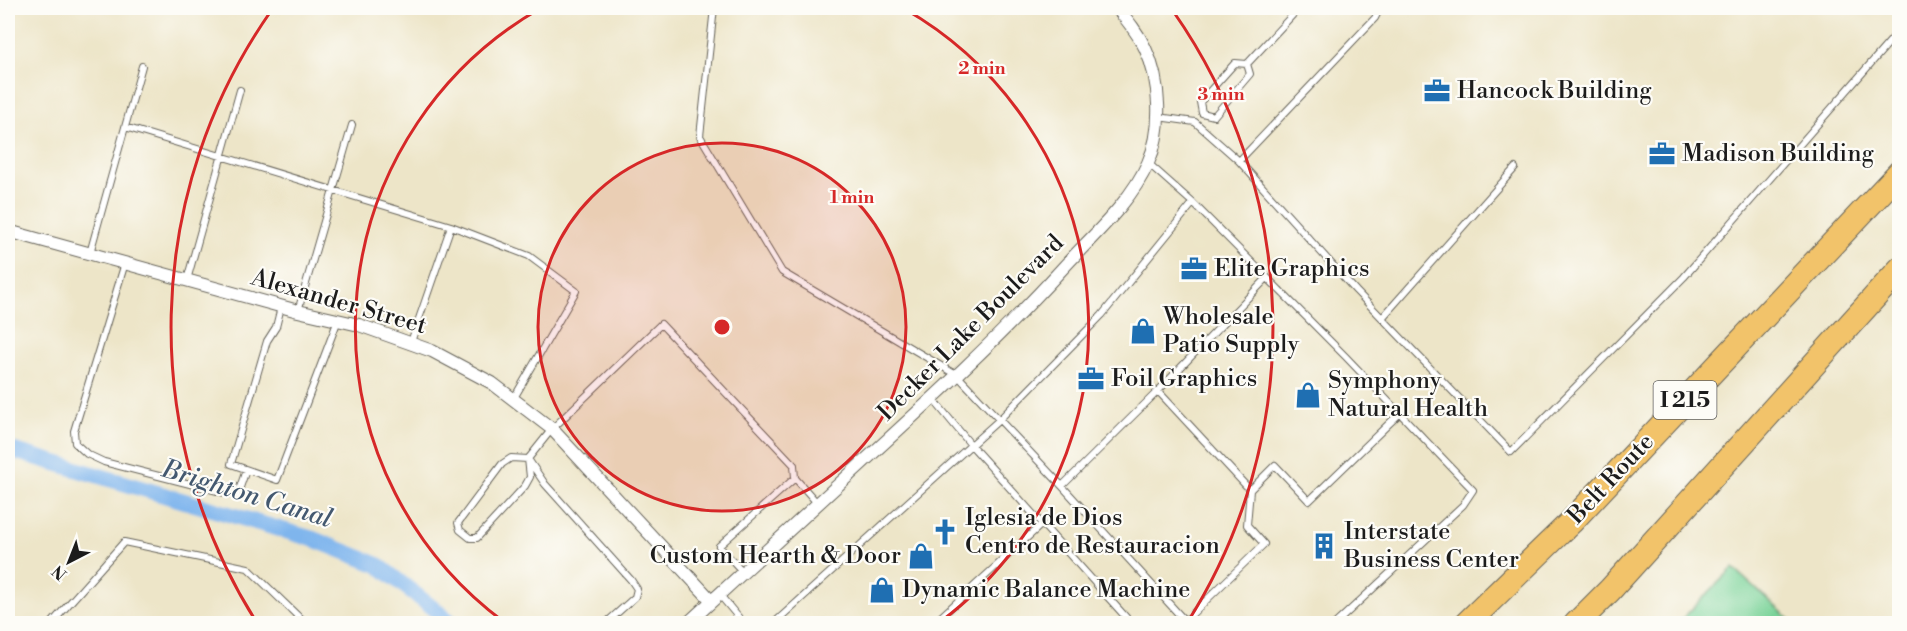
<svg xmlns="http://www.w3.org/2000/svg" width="1907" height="631" font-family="'Libre Bodoni',serif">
<rect width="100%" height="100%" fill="#fdfcf7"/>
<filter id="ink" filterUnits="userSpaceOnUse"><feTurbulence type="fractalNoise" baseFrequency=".0167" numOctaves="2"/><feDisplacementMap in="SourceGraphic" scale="12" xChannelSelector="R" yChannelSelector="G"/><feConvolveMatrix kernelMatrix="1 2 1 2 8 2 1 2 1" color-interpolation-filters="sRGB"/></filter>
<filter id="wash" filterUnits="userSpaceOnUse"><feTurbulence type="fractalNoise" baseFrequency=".008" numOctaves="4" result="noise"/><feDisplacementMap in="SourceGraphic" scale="24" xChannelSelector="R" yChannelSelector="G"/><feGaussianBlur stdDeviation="1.35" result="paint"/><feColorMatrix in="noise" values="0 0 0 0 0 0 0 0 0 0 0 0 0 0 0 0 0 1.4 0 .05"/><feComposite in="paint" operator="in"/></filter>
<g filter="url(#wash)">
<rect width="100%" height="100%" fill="#ede5c8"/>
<path fill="#7ad399" stroke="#4b785a" stroke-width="1.5" d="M1733,568L1794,623H1678Z"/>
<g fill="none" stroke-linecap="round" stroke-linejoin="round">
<path stroke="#7fb5ed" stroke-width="16" d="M8,449L313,539L378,565L453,624"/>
</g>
</g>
<g filter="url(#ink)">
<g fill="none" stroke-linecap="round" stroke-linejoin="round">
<g stroke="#656258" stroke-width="8">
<path id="lane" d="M714,8L700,136L782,272L958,376L1062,486L1185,621L1264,544L1247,525L1250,490L1158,391L1062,486
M1235,63L1247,64L1250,74L1214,116L1202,113L1200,102Z
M1247,64L1299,8
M1158,117L1195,122L1239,161L1356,291L1511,452L1684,277L1900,30
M125,127L451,226
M1239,161L1375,18L1380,8
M1148,163L1193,203
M90,253L142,66
M125,263L74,431L75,443L87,454L104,462L237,496L246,470
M187,280L240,90
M281,307L276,327L267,341L231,464L277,480L338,320
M298,311L352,125
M1382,318L1515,168
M411,342L451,226L529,256L576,291L514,398
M1158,391L1267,278
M933,399L971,445L999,420L1102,315L1193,203L1346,357L1473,490L1463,505L1335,624
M1250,490L1275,465L1309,501L1400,413
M743,572L719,546L795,478
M719,594L744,624
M51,624L124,542L248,568L306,624
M605,624L635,597L637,589L631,580L545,484L528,459L511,458L502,464L458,523L460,530L470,538H477L525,486L530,477L528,459L552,429L661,324L794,465L795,478L818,504
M773,624L971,445L1132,624
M933,624L1042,524"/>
</g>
<g stroke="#656258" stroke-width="14">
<path id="street" d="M8,231L298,311L359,325L432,351L492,383L552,429L712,601
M687,624C745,571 803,517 861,464C930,401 999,338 1062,269C1092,236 1130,204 1148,163C1163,130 1161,81 1145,48C1138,33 1128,21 1117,8"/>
</g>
<g stroke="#656258" stroke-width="26">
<path id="highway" d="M1466,624L1571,522L1900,172
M1576,624L1610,590L1900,269"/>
</g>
<use href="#lane" stroke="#fff" stroke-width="6"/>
<use href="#street" stroke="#fff" stroke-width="12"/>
<use href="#highway" stroke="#f2c36a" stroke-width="24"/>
</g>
</g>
<circle cx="722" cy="327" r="184" fill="#d62828" fill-opacity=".12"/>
<g fill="none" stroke="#d62828" stroke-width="3">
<circle cx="722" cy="327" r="184"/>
<path d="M504 622A367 367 0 0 1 541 8M903 8A367 367 0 0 1 940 622"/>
<path d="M257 623A551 551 0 0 1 271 11M1173 11A551 551 0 0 1 1187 623"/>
</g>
<defs>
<g id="office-bare" transform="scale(2.07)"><path d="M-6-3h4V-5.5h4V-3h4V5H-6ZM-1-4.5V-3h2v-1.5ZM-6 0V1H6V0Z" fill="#1f6fb2" stroke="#fdfcf7" stroke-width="2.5" paint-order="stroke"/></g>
<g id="shop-bare" transform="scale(2.07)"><path d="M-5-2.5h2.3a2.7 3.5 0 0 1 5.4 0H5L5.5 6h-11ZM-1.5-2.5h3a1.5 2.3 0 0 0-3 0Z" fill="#1f6fb2" stroke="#fdfcf7" stroke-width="2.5" paint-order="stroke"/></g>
<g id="church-bare" transform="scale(2.07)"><path d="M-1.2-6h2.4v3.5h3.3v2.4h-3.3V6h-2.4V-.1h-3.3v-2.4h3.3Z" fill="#1f6fb2" stroke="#fdfcf7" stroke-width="2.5" paint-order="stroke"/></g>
<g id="building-bare" transform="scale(2.07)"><path d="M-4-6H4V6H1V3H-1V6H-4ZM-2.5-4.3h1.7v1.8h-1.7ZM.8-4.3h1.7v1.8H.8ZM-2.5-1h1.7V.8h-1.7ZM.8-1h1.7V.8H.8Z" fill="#1f6fb2" stroke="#fdfcf7" stroke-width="2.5" paint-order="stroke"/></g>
</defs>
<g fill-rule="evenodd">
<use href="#office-bare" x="1437" y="91"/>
<use href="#office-bare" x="1662" y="154"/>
<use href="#office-bare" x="1194" y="269"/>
<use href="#shop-bare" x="1143" y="331"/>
<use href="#office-bare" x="1091" y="379"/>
<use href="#shop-bare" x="1308" y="395"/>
<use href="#church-bare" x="945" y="532"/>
<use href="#building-bare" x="1324" y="546"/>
<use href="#shop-bare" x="921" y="556"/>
<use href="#shop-bare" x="882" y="590"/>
</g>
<g text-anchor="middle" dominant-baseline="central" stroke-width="4.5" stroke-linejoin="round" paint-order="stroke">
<rect fill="#fdfcf7" stroke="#605f5e" stroke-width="1.5" x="1653.5" y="381" width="63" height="38" rx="4.5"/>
<g font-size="22" font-weight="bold" fill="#1c1c1c">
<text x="1685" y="400">I 215</text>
</g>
<g font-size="24" fill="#1c1c1c" stroke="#fdfcf7" text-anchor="start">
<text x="1457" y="91">Hancock Building</text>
<text x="1682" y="154">Madison Building</text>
<text x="1214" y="269">Elite Graphics</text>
<text x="1163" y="317">Wholesale<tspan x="1163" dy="28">Patio Supply</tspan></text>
<text x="1111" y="379">Foil Graphics</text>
<text x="1328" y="381">Symphony<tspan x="1328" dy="28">Natural Health</tspan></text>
<text x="965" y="518">Iglesia de Dios<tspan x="965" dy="28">Centro de Restauracion</tspan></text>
<text x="1344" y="532">Interstate<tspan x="1344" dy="28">Business Center</tspan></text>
<text x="901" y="556" text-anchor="end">Custom Hearth &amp; Door</text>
<text x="902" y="590">Dynamic Balance Machine</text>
</g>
<g font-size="24" fill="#1c1c1c" stroke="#fdfcf7">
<text transform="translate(339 302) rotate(16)">Alexander Street</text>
<text transform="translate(971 328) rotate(-45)">Decker Lake Boulevard</text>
<text transform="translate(1611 479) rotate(-47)">Belt Route</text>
</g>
<g font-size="26" font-style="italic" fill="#445970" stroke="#fdfcf7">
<text transform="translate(247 494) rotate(17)">Brighton Canal</text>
</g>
</g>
<circle cx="722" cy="327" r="9" fill="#d62828" stroke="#fdfcf7" stroke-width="3"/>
<g font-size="18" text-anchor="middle" font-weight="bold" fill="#d62828" stroke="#fdfcf7" stroke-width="4.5" stroke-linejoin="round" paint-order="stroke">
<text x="982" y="74">2 min</text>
<text x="1221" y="100">3 min</text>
<text x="852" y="203">1 min</text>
</g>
<rect width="1907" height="631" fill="none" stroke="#fdfcf7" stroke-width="30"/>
<g transform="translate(69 562) rotate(222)" stroke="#fdfcf7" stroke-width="4.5" paint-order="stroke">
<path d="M0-4.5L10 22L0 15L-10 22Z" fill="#1c1c1c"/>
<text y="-9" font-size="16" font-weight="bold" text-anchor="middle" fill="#1c1c1c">N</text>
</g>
</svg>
